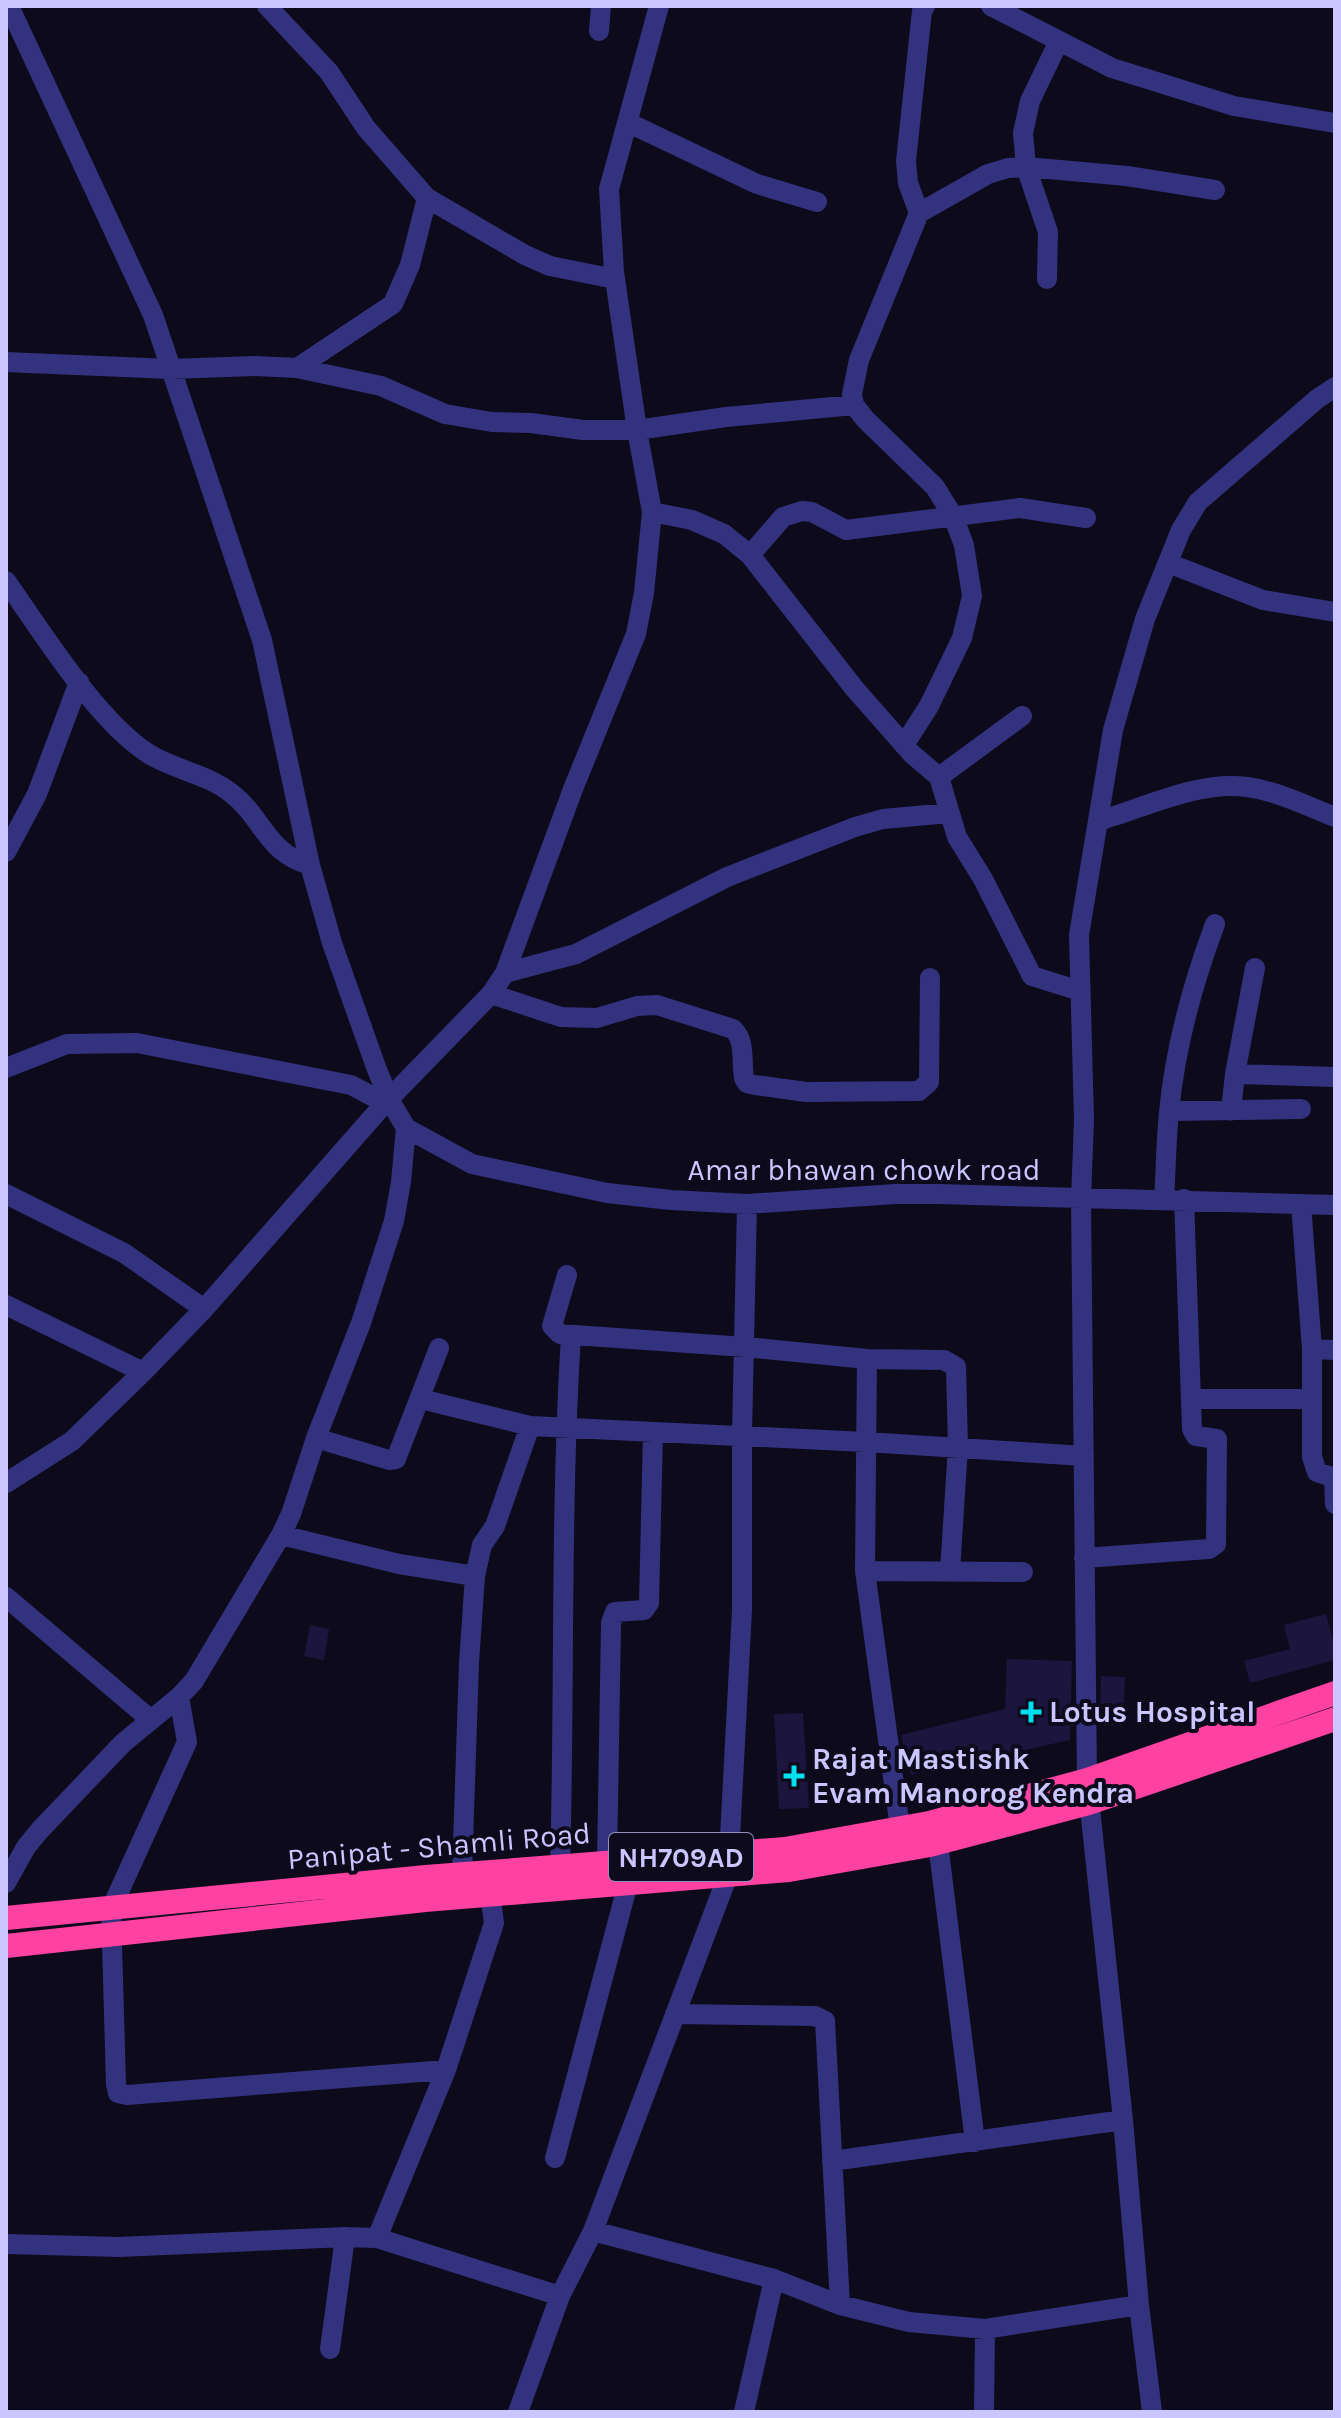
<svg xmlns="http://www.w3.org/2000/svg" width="1341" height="2418" font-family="Karla,sans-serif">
<rect width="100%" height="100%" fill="#0d0a1c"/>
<path fill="#1c153e" d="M1326,1614L1335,1647V1660L1250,1683L1244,1661L1290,1649L1284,1625Z
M310,1625L329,1629L324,1660L304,1656Z
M1007,1659L1072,1661L1070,1740L911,1775L901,1735L1005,1709Z
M1101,1676L1125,1677L1123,1726L1100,1725Z
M803,1713L809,1808L779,1809L774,1714Z"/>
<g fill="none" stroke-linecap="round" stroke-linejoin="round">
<path stroke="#33327e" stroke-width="20" d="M267,6L329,72L366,128L427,198L525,255L550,266L615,279
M991,6L1112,68L1234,106L1335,123
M599,31L601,6
M629,123L757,184L817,202
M919,213L908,183L906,161L922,11L925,6
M1047,279L1048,232L1026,167L1023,133L1030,101L1059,41
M6,362L170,369L255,366L297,368L381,386L445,414L492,422L531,423L583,430H637L726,417L854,405
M297,368L393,304L410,265L427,198
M652,512L692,520L724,534L750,555L854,688L912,754L939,777L957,837L983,879L1032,976L1080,991
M750,555L783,517L802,511L812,512L846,530L1020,508L1086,518
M1168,563L1263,600L1335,612
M6,581C42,632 97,721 149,754C175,770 207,774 231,793C263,817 266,853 310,865
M904,745L929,706L962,638L972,596L964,545L953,516L935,487L865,419L854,405L852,394L859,360L919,213L988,174L1008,168L1026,167L1127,176L1215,190
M939,777L1022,716
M1098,821C1144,808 1199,780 1247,787C1277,791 1307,806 1335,817
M6,852L37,794L79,682
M505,973L576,954L727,877L855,827L883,819L949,813
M491,994L561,1017L597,1018L637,1006L657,1005L733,1029C746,1041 741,1061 744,1078L747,1083L755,1085L806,1092L919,1091L929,1082L930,978
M6,1068L67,1044L137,1043L351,1085L385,1103
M1235,1074L1335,1077
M1169,1111L1301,1109
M1231,1111L1235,1074L1255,968
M406,1128L472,1164L607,1193L671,1200L747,1204L895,1194H938L1335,1205
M6,1194L124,1253L204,1309
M1164,1199C1166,1170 1166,1141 1169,1112C1175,1049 1193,983 1215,924
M1301,1204L1312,1349V1457L1317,1472L1335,1478
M567,1275L552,1326L560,1334L745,1347L867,1359L944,1360L956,1367L958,1447L950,1571
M6,1305L143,1372
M1312,1349L1335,1350
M867,1359L865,1571L900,1828
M421,1399L530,1426L866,1442L1084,1456
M1192,1399H1312
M316,1438L389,1460L396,1459L439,1348
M1334,1478L1335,1504
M6,1483L72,1441L143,1372L204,1309L385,1103L491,994L505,973L573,789L636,634L644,593L652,512L637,430L614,272L609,189L659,6
M281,1535L399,1564L475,1576
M1084,1558L1209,1549L1216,1544L1217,1439L1196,1436L1192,1429L1184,1199
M865,1571L1023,1572
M6,1597L151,1720
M179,1697L187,1742L111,1909L116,2084L118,2093L127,2095L446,2070
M938,1843L975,2142
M607,1863L611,1623L615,1612L644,1610L649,1603L653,1432
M560,1867C565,1690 560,1512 571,1336
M462,1874L469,1663L475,1576L482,1545L495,1526L530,1426
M6,1883L26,1847L40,1830L123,1743L179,1697L194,1681L281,1535L291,1514L316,1438L361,1323L394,1221L401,1182L406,1128L389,1099L376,1067L332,943L310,865L262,640L153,315L9,6
M675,2014L815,2016L825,2021L840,2305
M555,2158L631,1872
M832,2161L1123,2120
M593,2231L774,2279L840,2305L909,2322L985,2329L1139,2305
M377,2238L446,2070L494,1923L488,1880
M6,2244L119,2247L345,2237L377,2238L560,2296
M330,2349L345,2237
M518,2412L560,2296L593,2231L728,1875L742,1610V1435L747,1204
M744,2412L774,2279
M984,2412L985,2329
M1152,2412L1139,2305L1123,2120L1087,1780L1081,1200L1084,1119L1079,935L1113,730L1145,619L1181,530L1198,502L1317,399L1335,387"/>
<path stroke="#ff41a1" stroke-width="24" d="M6,1918L426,1877L785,1849L929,1823L1087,1780L1335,1693
M6,1946L425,1900L789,1870L930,1845L1089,1803L1335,1719"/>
</g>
<g fill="#00dff1" stroke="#0d0a1c" stroke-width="3">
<path d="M1027 1700h8v8h8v8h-8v8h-8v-8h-8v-8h8z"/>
<path d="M790 1764h8v8h8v8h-8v8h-8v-8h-8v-8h8z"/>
</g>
<g text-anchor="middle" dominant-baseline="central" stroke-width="8" stroke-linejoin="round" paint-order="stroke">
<rect fill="#0d0a1c" stroke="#928ebb" stroke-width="2" x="609" y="1833" width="144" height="48" rx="6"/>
<g font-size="28" font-weight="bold" fill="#cbc6ff">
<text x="681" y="1857">NH709AD</text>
</g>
<g font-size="30" fill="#cbc6ff" stroke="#0d0a1c">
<text x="864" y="1170">Amar bhawan chowk road</text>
<text transform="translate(439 1846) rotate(-5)">Panipat - Shamli Road</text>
</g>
<g font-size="30" font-weight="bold" fill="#cbc6ff" stroke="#0d0a1c" text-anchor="start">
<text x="1049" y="1712">Lotus Hospital</text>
<text x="812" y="1759">Rajat Mastishk<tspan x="812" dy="34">Evam Manorog Kendra</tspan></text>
</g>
</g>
<rect width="1341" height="2418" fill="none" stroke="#cbc6ff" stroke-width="16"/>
</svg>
